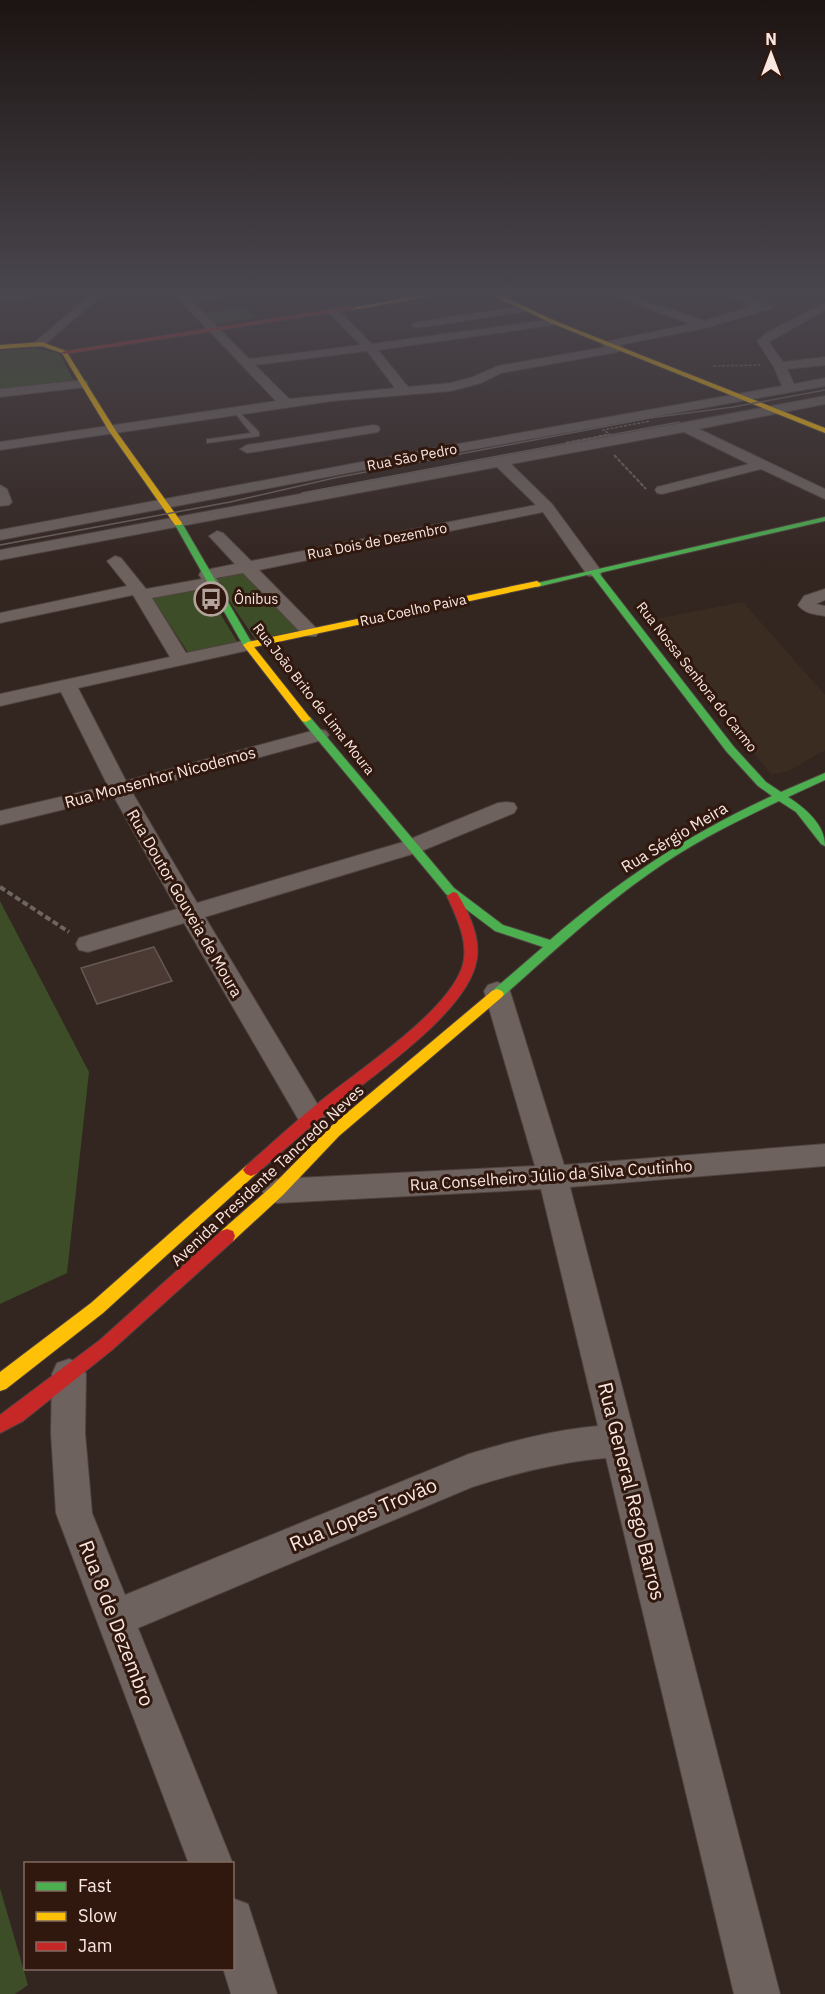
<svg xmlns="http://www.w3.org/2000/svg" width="825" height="1994" font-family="'IBM Plex Sans',sans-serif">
<rect width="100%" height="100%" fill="#332520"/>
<path fill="#3a2c20" d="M743,602L825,695V750L789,771L771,775L650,620Z"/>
<path fill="#3d4d28" d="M245,307L256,318L216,324L204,313Z
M33,348L59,353L74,381L0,390V351Z
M248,571L302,631L255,639L213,577Z
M201,582L238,643L189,654L148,592Z
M0,901L89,1072L67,1273L0,1304Z
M0,1888L28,1985L15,1994H0Z"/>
<path fill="#4b3a33" stroke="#665955" stroke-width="1.5" d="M154,947L172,981L97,1004L81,968Z"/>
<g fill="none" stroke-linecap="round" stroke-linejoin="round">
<g stroke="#4f423f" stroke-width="2">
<path id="lane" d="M237,410L259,432V436L207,443V439H210L251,433L234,412Z"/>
</g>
<g stroke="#4f423f" stroke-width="2">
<path id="street" d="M0,295H30L25,298L0,301Z
M90,295H102L42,347H34V343Z
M175,295H224L219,298L193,302L249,359L361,345L329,313L328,311L333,308L337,309L372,344L553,319L559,322L553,325L378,350L408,387L451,383L473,377L498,366L605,347L602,344L604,342L691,324L611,295H627L705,321L752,306L723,295C739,295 761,298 773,308L705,328L620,345L624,348L618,352L501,373L481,383L451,391L332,401L0,450V442L276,401ZM367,351L395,388L289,399L255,365Z
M825,303V310L769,342L783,362L825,357V365L787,369L794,384L825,378V386L436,456L0,540V530L436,448L782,386L774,367L757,341L768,332Z
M524,306L528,307V311L417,328L411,325L417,322Z
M82,380L86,381L88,384L86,387L0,397V389Z
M825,396V404L699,429L825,489V499L761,469L662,494L657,493L655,490L657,487L749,464L684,432L511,464L552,504L602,572L600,576H588L543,512L259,570L316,628L319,632L316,636H304L243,573L216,578L219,582L217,586L152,598L186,653L248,640L254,641L257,645L254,649L78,688L126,781L319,729L326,731L329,735L326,739L132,792L197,903L403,842L498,803L506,802L514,803L517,808L514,813L419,852L205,917L321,1110L325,1117L321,1124L311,1128L301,1124L184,923L88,952L79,950L76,944L79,938L177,909L114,797L0,825V811L108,786L61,692L0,706V694L170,657L133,595L0,623V613L127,586L107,561L115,556L121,558L146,589L202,579L199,575L201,571L235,564L209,536L217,531L223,533L251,561L536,505L497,467L0,560V550Z
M373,425L378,426L380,429L378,432L247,453L240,449L247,445Z
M0,485L7,489L12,502L9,505L0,506Z
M825,589V600L816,604L825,606V616C815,614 805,614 798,605L804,596Z
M497,982L506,985L510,991L564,1165L825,1144V1166L570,1187L780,1994H734L606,1458C559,1462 516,1473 472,1487L138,1628L233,1864L232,1865L189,1864L56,1513L51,1433L52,1374L57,1363L69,1359L81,1363L86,1374L85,1433L92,1513L125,1595L469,1454C512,1441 553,1430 598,1426L541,1189L277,1203L267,1199L262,1191L267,1183L277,1179L535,1166L484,991L488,985Z
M232,1898L248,1904L277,1994H231L223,1968H232Z"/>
</g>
<g stroke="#4f423f" stroke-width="2">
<path id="fast" d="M825,517V521L599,573L734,747L766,782L781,792L825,773V780L788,797C805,808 825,824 825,846L821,844L796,812L779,801C735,822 690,844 650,873C597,910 550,955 502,997H492L490,994L492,991L543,947L495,931L446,894L302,721V717H310L454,888L503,925L550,940C619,880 689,834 772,796L758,786L726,751L591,574L537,587L533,584Z
M175,521L182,523L253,645L251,647L243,645L174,523Z"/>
</g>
<g stroke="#4f423f" stroke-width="2">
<path id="slow" d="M423,295H437L353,310L350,308Z
M492,295H500L555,321L825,428V433L551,323Z
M42,342L66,351L116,431L182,523L181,525H175L109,431L62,353L41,346L0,349V345Z
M537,581L541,584L540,586L254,647L311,719L306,722L302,721L243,645L248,642Z
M497,989L502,991L504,994L502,997L339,1136L283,1195L233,1241L227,1243L221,1241L219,1236L221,1231L271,1187L329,1128L492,991Z
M251,1164L256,1166L259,1170L256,1174L103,1313L6,1389L0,1391V1372L91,1303L246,1166Z"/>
</g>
<g stroke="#4f423f" stroke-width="2">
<path id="jam" d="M353,306L355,309L64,354L61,352Z
M453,892L457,893C470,914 483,943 475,967C460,1017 373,1075 333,1108C307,1129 282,1152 256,1174L251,1176L246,1174L243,1170L246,1166C271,1144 296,1121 322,1100C360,1069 443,1015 461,970C471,946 457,918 447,896Z
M227,1229L233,1231L235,1236L233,1241L112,1350L23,1421L0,1433V1415L100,1340L221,1231Z"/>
</g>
<path stroke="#6e6460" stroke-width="1.5" stroke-dasharray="3 1.5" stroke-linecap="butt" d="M713,366L760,365"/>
<path stroke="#6e6460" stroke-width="2" stroke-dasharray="4 1.5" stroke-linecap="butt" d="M614,455L646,489"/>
<path stroke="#6e6460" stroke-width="4" stroke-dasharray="6 3" stroke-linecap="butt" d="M0,887L69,932"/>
<use href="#lane" fill="#6d625e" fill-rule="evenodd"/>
<use href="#street" fill="#6d625e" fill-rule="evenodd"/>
<use href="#fast" fill="#4caf50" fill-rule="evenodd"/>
<use href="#slow" fill="#ffc107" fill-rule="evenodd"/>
<use href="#jam" fill="#c62828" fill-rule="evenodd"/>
<path stroke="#6b615d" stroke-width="1.5" d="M302,493L679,422
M0,545L230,502L334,478L650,418L733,407L825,390"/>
<path stroke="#6e6460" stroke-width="1.5" stroke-dasharray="3 1.5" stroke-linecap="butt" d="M599,436L610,434L603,430L650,421"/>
<path stroke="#6e6460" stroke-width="2" stroke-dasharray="4 1.5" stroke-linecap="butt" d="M569,445L565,443L607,435"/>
</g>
<linearGradient id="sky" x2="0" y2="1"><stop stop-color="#1c1412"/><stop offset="0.51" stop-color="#4a464e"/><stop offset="1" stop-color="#4a464e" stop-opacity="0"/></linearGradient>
<rect width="825" height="574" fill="url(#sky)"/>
<defs>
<g id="bus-ring" transform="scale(1.725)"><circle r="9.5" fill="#30180e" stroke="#b4a39d" stroke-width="1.5"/><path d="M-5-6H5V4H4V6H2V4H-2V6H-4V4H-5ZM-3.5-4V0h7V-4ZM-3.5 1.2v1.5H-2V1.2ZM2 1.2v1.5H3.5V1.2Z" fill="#b4a39d"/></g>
</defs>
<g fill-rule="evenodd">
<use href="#bus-ring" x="211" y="599"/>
</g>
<g text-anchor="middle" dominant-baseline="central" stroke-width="6" stroke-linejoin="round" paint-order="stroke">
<g font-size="14" fill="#f9e7e1" stroke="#30180e">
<text transform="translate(412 457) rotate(-11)">Rua São Pedro</text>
<text transform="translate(377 541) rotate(-11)">Rua Dois de Dezembro</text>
<text transform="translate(413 610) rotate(-12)">Rua Coelho Paiva</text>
<text transform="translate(697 677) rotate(52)">Rua Nossa Senhora do Carmo</text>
<text transform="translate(314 699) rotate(52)">Rua João Brito de Lima Moura</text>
</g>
<g font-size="14" fill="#f9e7e1" stroke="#30180e" text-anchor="start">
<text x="234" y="599">Ônibus</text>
</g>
<g font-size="16" fill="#f9e7e1" stroke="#30180e">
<text transform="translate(160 777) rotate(-15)">Rua Monsenhor Nicodemos</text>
<text transform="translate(674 837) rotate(-31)">Rua Sérgio Meira</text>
<text transform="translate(185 903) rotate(60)">Rua Doutor Gouveia de Moura</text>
<text transform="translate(267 1175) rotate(-43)">Avenida Presidente Tancredo Neves</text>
<text transform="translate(551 1175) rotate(-4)">Rua Conselheiro Júlio da Silva Coutinho</text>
</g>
<g font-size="20" fill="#f9e7e1" stroke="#30180e">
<text transform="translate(632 1491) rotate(76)">Rua General Rego Barros</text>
<text transform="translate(363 1514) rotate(-23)">Rua Lopes Trovão</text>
<text transform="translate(117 1623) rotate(69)">Rua 8 de Dezembro</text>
</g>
</g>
<rect x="24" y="1862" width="210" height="108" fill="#30180e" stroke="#806b62" stroke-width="1.5"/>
<rect x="36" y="1882" width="30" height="9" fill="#4caf50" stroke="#806b62" stroke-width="1.5"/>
<text x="78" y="1892" font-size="18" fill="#f9e7e1">Fast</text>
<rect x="36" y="1912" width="30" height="9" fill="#ffc107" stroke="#806b62" stroke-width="1.5"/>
<text x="78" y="1922" font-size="18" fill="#f9e7e1">Slow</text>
<rect x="36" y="1942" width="30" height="9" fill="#c62828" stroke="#806b62" stroke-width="1.5"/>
<text x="78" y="1952" font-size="18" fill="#f9e7e1">Jam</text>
<g transform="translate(771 54)" stroke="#30180e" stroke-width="4.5" paint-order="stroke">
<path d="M0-4.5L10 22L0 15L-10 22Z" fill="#f9e7e1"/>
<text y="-9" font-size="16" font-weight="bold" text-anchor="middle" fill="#f9e7e1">N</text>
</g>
</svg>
